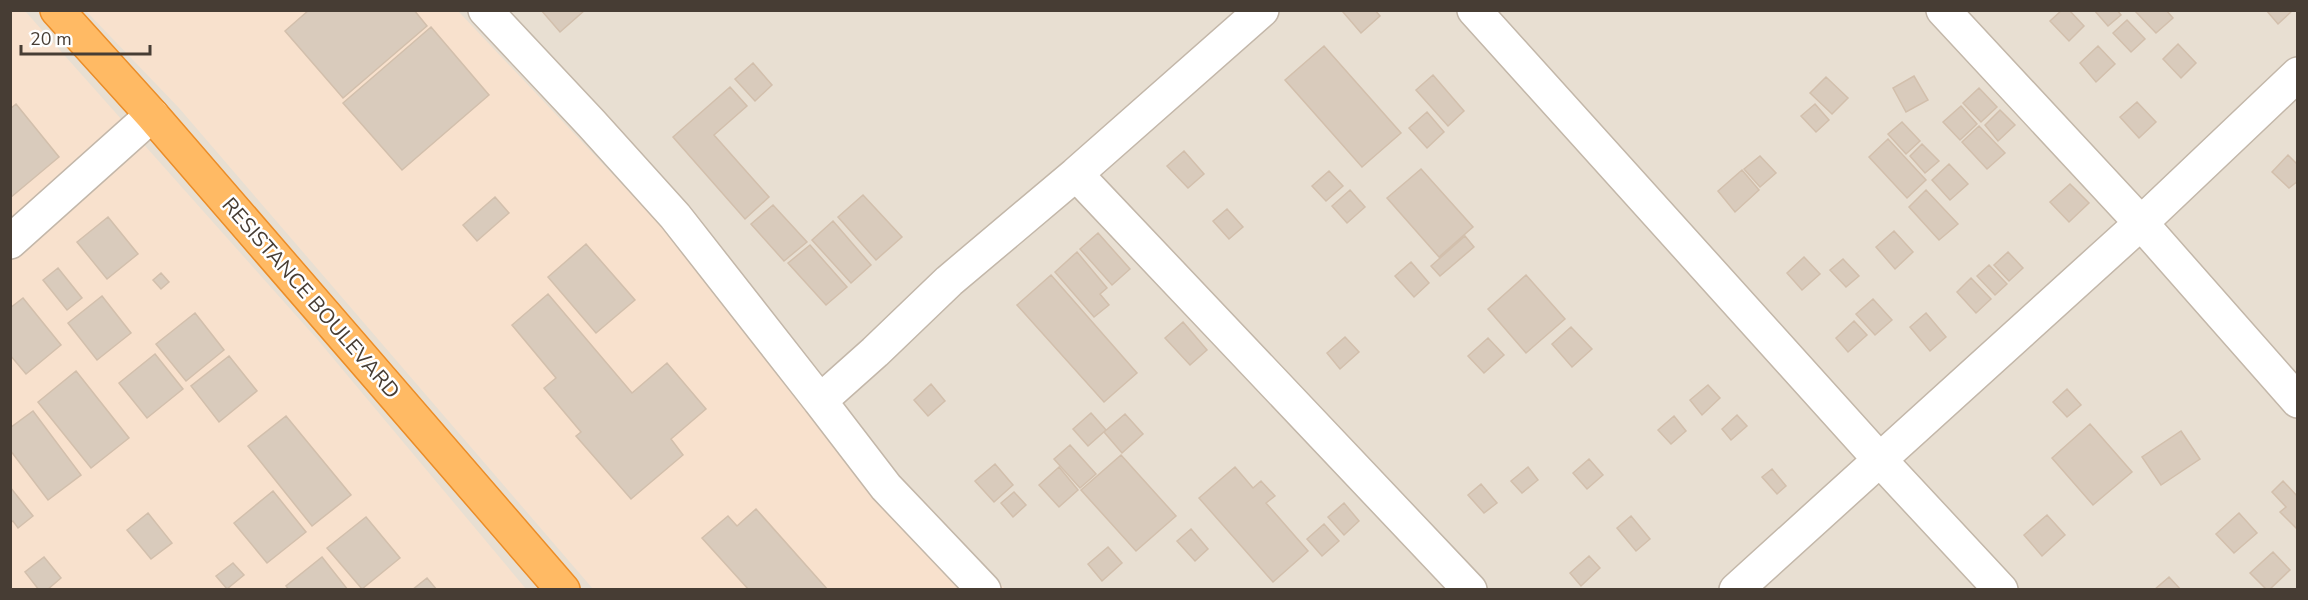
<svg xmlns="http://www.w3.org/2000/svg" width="2308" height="600" font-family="'Nunito Sans',sans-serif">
<rect width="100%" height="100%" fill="#f4eee5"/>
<path fill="#e8dfd2" d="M11,11H2297V589H11Z"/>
<path fill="#f8e1cd" d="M10,11H25L317,339L526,589H11Z
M86,11H458L1005,589H593L179,108Z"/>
<path fill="#d9cbbc" stroke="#d2bfac" stroke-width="1.5" d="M309,10H414L427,26L343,98L285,31Z
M541,10H585L560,32Z
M1345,10H1375L1380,16L1361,33L1343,12Z
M2062,10H2069L2084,26L2069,41L2050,21Z
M2094,10H2117L2121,15L2108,26Z
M2138,10H2166L2173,18L2156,33L2136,12Z
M2266,10H2293L2278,24Z
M2127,20L2145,39L2131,52L2113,33Z
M431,27L489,95L402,170L343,103Z
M2178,44L2196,63L2181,78L2163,59Z
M1324,46L1401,133L1362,167L1285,80Z
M2098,46L2115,64L2096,82L2080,63Z
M753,63L772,85L755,101L735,79Z
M1433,75L1464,111L1448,126L1416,90Z
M1914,76L1928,100L1906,112L1893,88Z
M1826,77L1848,98L1832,114L1810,93Z
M730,87L747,106L714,135L769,197L745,219L673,137Z
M1979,88L1997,107L1981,122L1963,103Z
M2137,102L2156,122L2139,138L2120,117Z
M16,104L59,157L10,198V109Z
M1815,104L1829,120L1816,132L1801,116Z
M1961,106L1977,124L1960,140L1943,122Z
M2000,110L2015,125L1998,141L1985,125Z
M1427,112L1444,132L1427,148L1409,128Z
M1902,122L1920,141L1906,154L1888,134Z
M1979,126L2005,153L1987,169L1962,142Z
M1888,139L1926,180L1907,198L1869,157Z
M1922,144L1939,161L1925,173L1910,156Z
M1184,151L1204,174L1188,188L1167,166Z
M2288,155L2298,165V181L2289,188L2272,172Z
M1760,156L1776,173L1760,187L1744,169Z
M1949,164L1968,184L1950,200L1932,180Z
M1421,169L1473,227L1439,257L1387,198Z
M1742,170L1759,190L1735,212L1718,191Z
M1329,171L1343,186L1326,201L1312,186Z
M2070,184L2089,203L2069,222L2050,202Z
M1350,190L1365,207L1347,223L1332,206Z
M1926,190L1958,224L1939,240L1909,207Z
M863,195L902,237L876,260L838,217Z
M495,197L509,213L477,241L463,225Z
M773,205L807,242L784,261L751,224Z
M1227,209L1243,227L1229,239L1213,221Z
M108,217L138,254L107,279L77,242Z
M833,221L871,265L851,283L812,240Z
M1894,231L1913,252L1895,269L1876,247Z
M1098,233L1130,269L1112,285L1080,249Z
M1465,236L1474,247L1440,276L1431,266Z
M586,244L635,300L596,333L548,277Z
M810,245L847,287L826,305L788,263Z
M1077,252L1107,288L1100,294L1109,305L1094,317L1055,272Z
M2008,252L2023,268L2009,281L1994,265Z
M1804,257L1820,274L1802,290L1787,273Z
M1843,259L1859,276L1846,287L1830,270Z
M1411,262L1429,283L1414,297L1395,276Z
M1989,265L2007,284L1995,295L1977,276Z
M58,268L82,298L67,310L43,280Z
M161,273L169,282L161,289L153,280Z
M1051,275L1137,373L1104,402L1017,305Z
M1526,275L1565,319L1526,353L1488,309Z
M1971,278L1991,299L1976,313L1957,292Z
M548,294L632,393L667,363L706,409L671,439L683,455L631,499L576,436L581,432L544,388L556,378L512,325Z
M102,296L131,333L97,360L68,323Z
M23,298L61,345L26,374L10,355V308Z
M1873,299L1892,320L1875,335L1856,314Z
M195,313L224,350L186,381L156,344Z
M1926,313L1946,337L1930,351L1910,327Z
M1854,321L1867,335L1848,352L1836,338Z
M1183,322L1207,350L1190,365L1165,338Z
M1571,327L1592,349L1572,367L1552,344Z
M1345,337L1359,352L1340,369L1327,353Z
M1488,338L1504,355L1484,373L1468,356Z
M155,354L183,389L147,418L119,383Z
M229,356L257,391L219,422L191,386Z
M76,371L129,438L91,468L38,402Z
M931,384L945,401L928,416L914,400Z
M1708,385L1720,398L1702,415L1690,400Z
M2067,389L2081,405L2067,417L2053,402Z
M33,411L81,475L48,500L10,450V428Z
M1091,413L1106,430L1088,446L1073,429Z
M1125,414L1143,434L1122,453L1104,432Z
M1737,415L1747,426L1731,440L1722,429Z
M286,416L351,495L312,526L248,446Z
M1674,416L1686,431L1671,444L1658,430Z
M2090,424L2132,472L2093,505L2052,458Z
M2181,431L2200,459L2161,485L2142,457Z
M1070,445L1096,474L1080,488L1054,459Z
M1121,455L1176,516L1136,551L1081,490Z
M1589,459L1603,475L1587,489L1573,473Z
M995,464L1013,485L994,502L975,481Z
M1059,467L1078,490L1059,507L1039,485Z
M1235,467L1253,488L1261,481L1275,496L1266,503L1308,551L1273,582L1199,498Z
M1528,467L1538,480L1522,493L1511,481Z
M1772,469L1786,486L1777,494L1762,477Z
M2283,481L2298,497V530L2280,512L2286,507L2272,492Z
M1481,484L1497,503L1484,513L1468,495Z
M10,487L33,516L18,528L13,521L10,523Z
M273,491L306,532L267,563L234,523Z
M1014,492L1026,505L1013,517L1001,503Z
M1344,503L1359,521L1344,535L1328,517Z
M756,509L828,590H749L702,538L728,516L737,526Z
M148,513L172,543L151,559L127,530Z
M2239,513L2257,533L2234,553L2216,534Z
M2047,515L2065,535L2042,556L2024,535Z
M1631,516L1650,539L1636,551L1617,528Z
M366,517L400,558L362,589L327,548Z
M1324,524L1339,541L1322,556L1307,539Z
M1191,529L1208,549L1195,561L1177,541Z
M1108,547L1122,563L1102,581L1088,564Z
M2273,552L2290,570L2269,590H2267L2250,573Z
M1589,556L1600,568L1581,586L1570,573Z
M44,557L61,578L47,590H39L25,572Z
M322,557L348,590H289L286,586Z
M233,563L244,575L227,589L216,576Z
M2169,577L2181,590H2154Z
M427,578L437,590H412Z"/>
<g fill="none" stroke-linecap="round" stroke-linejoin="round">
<g stroke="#c3b7a9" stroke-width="36">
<path id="street" d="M485,10L591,123L675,216L820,401
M1474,10L1880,460L2001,590
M1943,10L2141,223L2298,401
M1076,174L1470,590
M10,242L152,115
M984,590L886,487L820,401L875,352L949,281L1076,174L1262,10
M1736,590L2141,223L2298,74"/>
</g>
<g stroke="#eb8d28" stroke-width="36">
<path id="highway" d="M57,10L152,115L563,590"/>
</g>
<use href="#street" stroke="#fff" stroke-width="33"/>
<use href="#highway" stroke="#ffba64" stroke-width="33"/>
</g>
<g text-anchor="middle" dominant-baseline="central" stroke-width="5" stroke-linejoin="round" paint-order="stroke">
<g font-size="21" fill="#473d34" stroke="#fff">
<text transform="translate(311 298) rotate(49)">RESISTANCE BOULEVARD</text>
</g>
</g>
<rect width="2308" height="600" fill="none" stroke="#473d34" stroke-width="24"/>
<path d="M21 45v9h129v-9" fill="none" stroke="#473d34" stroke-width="3"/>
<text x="30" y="45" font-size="18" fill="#473d34" stroke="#ffffff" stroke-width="4.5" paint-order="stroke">20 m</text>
</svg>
